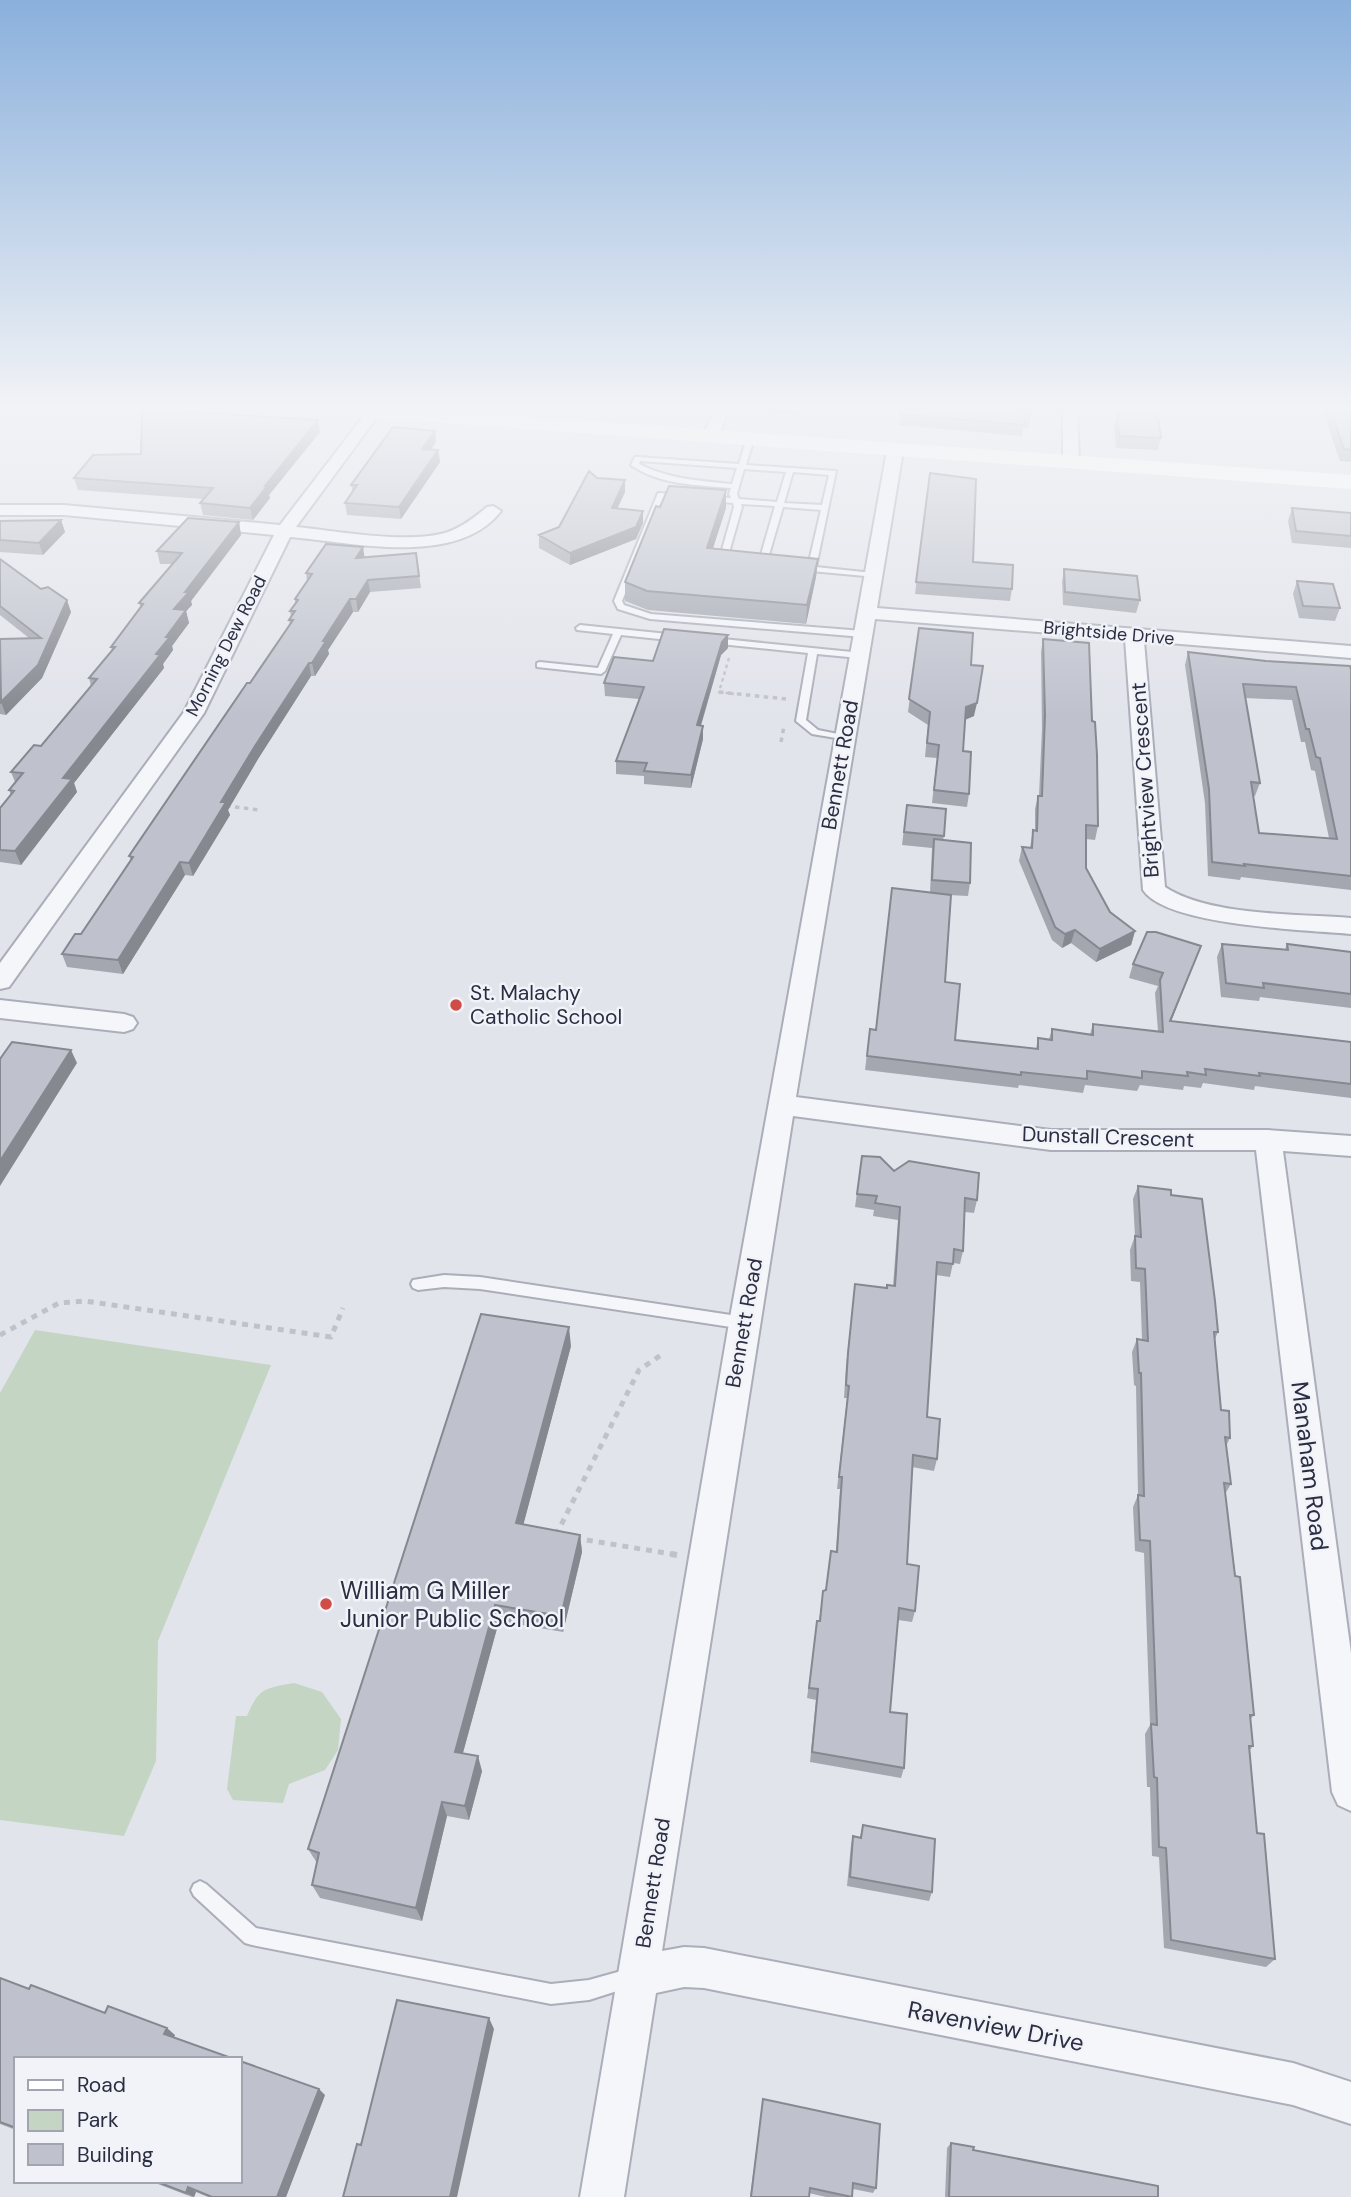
<svg xmlns="http://www.w3.org/2000/svg" width="1351" height="2197" font-family="'DM Sans',sans-serif">
<rect width="100%" height="100%" fill="#e2e4eb"/>
<path fill="#c4d5c3" d="M35,1330L271,1365L158,1641L156,1761L124,1836L0,1820V1393Z
M294,1683L322,1692L341,1719L338,1750L325,1770L289,1784L283,1803L233,1800L227,1789L236,1716H247C258,1688 266,1688 294,1683Z"/>
<g fill="none" stroke-linecap="round" stroke-linejoin="round">
<g stroke="#abadb9" stroke-width="4">
<path id="lane" d="M747,437L754,439L746,465L836,471L816,567L873,573L877,575L876,577L800,570V566H808L821,510L783,507L766,565L762,567L758,565L775,506L741,504L742,507L728,556L736,562L729,564L720,557L734,507L733,503L710,501L706,499L710,497L731,498L729,494L731,488C698,485 659,485 631,465L635,457H638L739,464ZM640,461L737,468L732,484C700,481 669,479 639,464ZM744,469L786,472L777,502L739,499L737,494ZM793,472L829,475L822,505L784,503Z
M658,493L682,494L686,496L682,498L664,497L622,601L624,605L651,614L863,631L867,634L863,637L650,619L618,609L614,601Z
M580,625L678,635L682,638L678,641L621,635L605,671L601,674L537,667V663L540,662L598,668L613,634L577,630L576,628Z
M713,638L862,653L863,655L859,658L817,654L806,720L818,730L848,736V740L812,734L796,721L808,653L710,643V639Z
M444,1275L480,1277L744,1317L749,1319L751,1323L749,1327L744,1329L480,1289L444,1287L418,1290L413,1288L411,1284L413,1280Z
M200,1881L206,1884L256,1928L551,1984L589,1980L632,1968L639,1970L641,1977L639,1984L589,2000L551,2004L252,1945L245,1943L194,1896L191,1890L194,1884Z"/>
</g>
<g stroke="#abadb9" stroke-width="4">
<path id="street" d="M369,409H383L296,527C338,531 405,544 445,533C461,528 474,518 487,507L493,506L501,511C457,568 352,542 290,537L204,713L9,987L0,989V963L184,712L274,535L64,515H0V505H64L280,525Z
M715,409H729L719,436L711,441L703,436Z
M1063,409H1077L1079,462L1071,467L1063,462Z
M895,446L903,451L877,608L1351,646V658L1144,641L1165,887C1208,916 1299,914 1351,918V934C1308,930 1166,926 1143,890L1125,639L875,619L796,1097L1051,1130H1268L1351,1136V1156L1283,1151L1351,1653V1811L1338,1805L1332,1792L1256,1150H1051L793,1116L662,1951L684,1947L704,1948L1293,2063L1351,2082V2124L1293,2105L704,1988L684,1987L656,1993L624,2197H580L729,1323L887,451Z
M0,1000L124,1014L133,1017L137,1023L133,1029L124,1032L0,1018Z"/>
</g>
<path stroke="#c0c2ca" stroke-width="2.5" stroke-dasharray="3.5 3.5" stroke-linecap="butt" d="M729,658L719,692L734,694"/>
<path stroke="#c0c2ca" stroke-width="3.5" stroke-dasharray="4.5 4.5" stroke-linecap="butt" d="M719,692L786,699
M781,742L784,726
M226,806L260,810"/>
<path stroke="#c0c2ca" stroke-width="5" stroke-dasharray="6 6" stroke-linecap="butt" d="M0,1335L59,1303L85,1301L331,1337L343,1308
M556,1535L639,1370L664,1353
M575,1538L677,1555"/>
<path stroke="#c0c2ca" stroke-width="6" stroke-dasharray="8 8" stroke-linecap="butt" d="M671,1554L677,1555"/>
<use href="#lane" fill="#f5f6f9" fill-rule="evenodd"/>
<use href="#street" fill="#f5f6f9" fill-rule="evenodd"/>
<path fill="#fff" fill-rule="evenodd" d="M324,409H417L1351,475V489L334,415L327,413Z"/>
</g>
<path fill="#a4a7b0" fill-rule="evenodd" d="M764,409H801L799,415L764,412Z
M901,409L1031,416L1029,428H1023L1022,436L899,425Z
M1117,409H1157L1161,438L1158,450L1116,448L1114,426L1117,414Z
M1322,409H1351V462L1340,461Z
M435,431L436,442L431,450H438L440,462L401,519L347,515L345,503L353,492L351,485Z
M320,432L269,495L270,498L253,520L203,515L200,503L204,499L78,490L74,478L141,454Z
M930,473L973,562L1012,589L1010,601L915,594Z
M597,478L625,492L617,509L643,511V523L636,539L570,565L539,548V535L559,527Z
M726,490V508L712,549L818,559L816,577L806,624L648,610L625,601V582L660,507Z
M1292,508L1351,513V548L1292,543L1288,521Z
M61,520L65,532L43,555L0,552V521Z
M239,522L241,535L191,601L192,605L186,611L189,623L172,646L173,650L163,664L164,668L74,783L77,792L21,865L0,862V808L11,795L9,790L15,782L11,772L41,746L91,686L89,678L112,650L111,647L141,607L139,603L172,564H160L157,551Z
M416,553L421,588L370,592L358,612H353L328,650L329,654L315,676H311L258,759L228,810L230,815L193,876L185,875L123,974L67,967L62,954L81,934L131,861L129,856L290,625L289,620L291,617L290,611L295,603V599L307,581L306,573L365,558Z
M0,559L71,612L42,678L6,715L0,714V639L29,638L0,615Z
M1064,569L1140,600L1136,613L1063,605L1062,582Z
M1297,581L1340,608L1335,621L1299,618L1293,594Z
M919,628L971,665L974,716L965,720L963,751L969,794L967,807L932,803L937,758L925,757L928,725L908,712Z
M1043,639L1092,721L1098,826L1095,840L1086,839V868L1110,912L1135,931L1131,945L1096,962L1071,943L1062,948L1052,940L1019,861L1022,847L1030,848L1033,830H1035V809L1038,796H1039L1042,728L1041,652Z
M728,648L721,655L701,726H703V739L691,788L644,784V776L616,774V761L639,699L605,696L604,683L653,661Z
M1188,652L1351,670V890L1241,877L1240,880L1208,876L1205,803L1185,665ZM1245,698L1292,700L1301,742H1305L1311,770L1315,771L1329,838L1259,833L1253,796H1255L1260,783Z
M907,805L944,836L943,840L970,883L968,896L948,895L945,982L955,1040L1036,1049L1038,1038L1049,1039L1052,1029L1090,1034L1093,1024L1158,1031L1155,993L1158,986L1129,978L1133,964L1201,946L1171,1021L1351,1042V1098L1255,1086L1254,1090L1203,1083L1201,1088L1184,1086L1183,1090L1140,1085L1137,1091L1085,1085L1083,1093L1019,1085L1018,1088L865,1070L870,1029L875,1030L930,893L932,848L902,845Z
M1222,944L1285,949L1287,944L1351,952V1008L1260,997L1259,1001L1221,997L1217,957Z
M862,1156L894,1171L977,1200L974,1213L965,1212L963,1251L960,1264L953,1263L950,1277L936,1275L927,1417L937,1459L934,1471L912,1467L907,1564L915,1611L912,1622L898,1620L890,1712L904,1768L901,1778L810,1762L816,1700L807,1698L816,1632L819,1621L823,1591L825,1590L836,1551L840,1489H837L847,1398H844L846,1366L855,1284L887,1288L893,1286L898,1220L873,1216L874,1210L855,1207Z
M1138,1186L1171,1195L1218,1332L1215,1339L1221,1410L1230,1438L1226,1446L1231,1484L1225,1494L1254,1715L1250,1720L1253,1746L1250,1750L1257,1833L1275,1959L1266,1967L1164,1948L1159,1857L1152,1856L1150,1787H1147L1145,1734L1150,1725L1144,1553L1135,1551L1133,1507L1138,1495L1136,1386L1134,1385L1132,1352L1137,1339L1142,1340L1140,1282L1131,1281L1130,1250L1135,1236L1133,1199Z
M571,1346L523,1525L580,1535L582,1552L563,1632L499,1621L463,1753L482,1771L469,1820L447,1816L422,1921L320,1898L312,1885L317,1863L308,1849Z
M863,1825L932,1892L929,1901L847,1886L851,1845L853,1836L860,1837Z
M0,1978L29,1989L175,2035L174,2037L16,2059V2130L0,2124Z
M325,2095L286,2197H208L196,2192L194,2197H192L150,2181H240Z
M763,2099L876,2188L873,2193L853,2189L852,2197H826L809,2193V2197H750Z
M951,2143L973,2150L1158,2197H945L947,2148Z"/>
<path fill="#868890" d="M318,420L320,432L269,495L270,498L253,520L250,508L265,486Z
M435,431L436,442L423,461L422,449Z
M438,450L440,462L401,519L399,507Z
M625,480V492L612,520V508Z
M726,490V508L707,567V548Z
M643,511V523L636,539L570,565V553Z
M61,520L65,532L43,555L39,543Z
M239,522L241,535L191,601L192,605L186,611L189,623L172,646L173,650L163,664L164,668L74,783L77,792L21,865L15,851L63,778L156,654L166,637L174,609L185,592Z
M363,547L365,560L356,558Z
M818,559L816,577L806,624L807,605Z
M368,580L370,592L358,612L356,599Z
M350,599L353,612L328,650L329,654L315,676L312,663L323,641Z
M67,600L71,612L42,678L6,715L1,702Z
M728,635V648L721,655L697,738V725L722,642Z
M309,663L311,676L258,759L228,810L230,815L193,876L189,863L221,802L255,746Z
M977,703L974,716L964,720L966,707Z
M703,726V739L691,788V775Z
M180,862L185,875L123,974L118,960Z
M1075,930L1071,943L1062,948L1065,934Z
M1135,931L1131,945L1096,962L1100,949Z
M1201,946L1196,959L1166,1034L1170,1021Z
M71,1050L77,1063L0,1186V1161Z
M569,1327L571,1346L519,1541L516,1523Z
M580,1535L582,1552L563,1632L561,1616Z
M495,1605L499,1621L459,1767L455,1752Z
M478,1756L482,1771L469,1820L465,1806Z
M442,1802L447,1816L422,1921L416,1908Z
M489,2018L494,2029L457,2197H450Z
M167,2028L175,2035L172,2041L164,2034Z
M319,2089L325,2095L286,2197H277Z
M188,2187L196,2192L194,2197L186,2193Z"/>
<path fill="#bfc2cd" stroke="#868890" stroke-width="2" fill-rule="evenodd" d="M142,409H146L318,420L265,486H267L250,508L200,503L213,488L74,478L93,455L141,454Z
M901,409H1032L1031,416H1025L1024,425L900,414Z
M1120,409H1157L1161,438L1119,436L1117,414H1121Z
M1330,409H1351V450L1344,449Z
M393,427L435,431L422,449L438,450L399,507L345,503L357,485H351Z
M589,471L597,478L625,480L612,508L643,511L636,527L570,553L539,535L559,527Z
M930,473L976,479L973,562L1013,565L1012,589L916,582Z
M669,486L726,490L707,548L818,559L807,605L647,591L625,582L656,506L660,507Z
M1292,508L1351,513V536L1296,531Z
M188,518L239,522L185,592H189L174,609L186,610L166,637H170L156,654L160,655L63,778L72,779L15,851L0,850V808L14,791L9,790L23,773L11,772L34,745L41,746L97,679L89,678L115,647H111L143,604L139,603L182,553L157,551Z
M61,520L39,543L0,540V521Z
M326,544L363,547L356,558L416,553L419,576L368,580L356,599H350L323,641H326L312,663H309L255,746L221,802H226L189,863L180,862L118,960L62,954L75,934H81L133,857L129,856L247,683H250L293,620H289L295,611H290L298,600L295,599L312,574L306,573Z
M0,559L41,589L48,587L67,600L38,665L1,702L0,639L41,638L0,606Z
M1064,569L1137,576L1140,600L1065,592Z
M1297,581L1333,584L1340,608L1303,606Z
M919,628L973,633L971,665L983,666L977,703L966,707L963,751L971,752L969,794L934,790L939,745L927,743L930,712L909,699Z
M664,629L728,635L722,642L697,725L703,726L691,775L644,771L647,763L616,761L644,687L604,683L614,657L653,661Z
M1043,639L1089,643L1092,721L1095,722L1097,755L1098,826L1086,825V868L1110,912L1135,931L1100,949L1075,930L1065,934L1055,927L1022,847L1032,848L1033,830L1037,831L1038,796H1042L1045,715Z
M1188,652L1266,661L1350,666L1351,670V876L1244,864L1245,866L1212,862L1209,789ZM1243,684L1296,687L1306,729H1309L1316,757L1320,758L1337,839L1259,833L1251,782L1260,783Z
M907,805L946,809L944,836L904,832Z
M934,839L971,843L970,883L932,880Z
M892,888L951,895L945,982L960,984L955,1040L1038,1049V1038L1052,1040V1029L1093,1035V1024L1163,1032L1160,980L1163,973L1133,964L1147,932H1156L1201,946L1170,1021L1351,1042V1084L1259,1073L1260,1076L1205,1069L1206,1075L1187,1072L1188,1076L1142,1071V1078L1087,1071V1079L1021,1072V1075L867,1056L870,1029L876,1030Z
M1222,944L1288,950L1287,944L1351,952V994L1263,983L1264,988L1226,983Z
M12,1042L71,1050L0,1161V1059Z
M862,1156L880,1157L894,1171L909,1161L979,1173L977,1200L965,1198L963,1251L954,1249L953,1264L937,1262L927,1417L940,1419L937,1459L913,1455L907,1564L919,1566L915,1611L899,1608L890,1712L907,1714L904,1768L812,1752L818,1689L809,1688L817,1621H820L823,1591L826,1590L831,1551L837,1552L842,1477H839L849,1386L846,1385L848,1353L855,1284L887,1288V1285L895,1286L900,1207L875,1203L877,1196L857,1194Z
M1138,1186L1171,1190V1195L1202,1199L1215,1301L1218,1332H1214L1221,1410L1229,1411L1230,1438L1225,1437L1231,1484L1224,1483L1235,1576L1240,1577L1254,1715H1250L1253,1746H1249L1257,1833L1264,1834L1275,1959L1171,1940L1166,1848L1159,1847L1157,1778L1154,1777L1151,1724L1157,1725L1150,1541L1140,1540L1138,1495L1144,1496L1141,1373H1139L1137,1339L1148,1341L1145,1269L1136,1268L1135,1236L1141,1237Z
M481,1314L569,1327L516,1523L580,1535L561,1616L495,1605L455,1752L478,1756L465,1806L442,1802L416,1908L312,1885L319,1853L308,1849Z
M863,1825L935,1839L932,1892L850,1877L853,1836L861,1838Z
M0,1978L29,1989L31,1985L105,2013L108,2006L167,2028L164,2034L234,2059H16V2128L0,2122Z
M397,2000L489,2018L450,2197H343L357,2144L361,2145Z
M240,2061L319,2089L277,2197H212L188,2187L186,2193L155,2181H240Z
M763,2099L880,2124L876,2188L853,2183L852,2197L810,2188L809,2197H751Z
M951,2143L974,2147L973,2150L1158,2186V2197H949Z"/>
<linearGradient id="sky" x2="0" y2="1"><stop stop-color="#8ab0dc"/><stop offset="0.57" stop-color="#f2f3f6"/><stop offset="1" stop-color="#f2f3f6" stop-opacity="0"/></linearGradient>
<rect width="1351" height="716" fill="url(#sky)"/>
<g fill="#d04d47" stroke="#f2f3f8" stroke-width="2.5">
<circle cx="456" cy="1005" r="7"/>
<circle cx="326" cy="1604" r="7"/>
</g>
<g text-anchor="middle" dominant-baseline="central" stroke-width="5" stroke-linejoin="round" paint-order="stroke">
<g font-size="18" fill="#2a2e43" stroke="#f2f3f8">
<text transform="translate(1109 633) rotate(5)">Brightside Drive</text>
<text transform="translate(226 646) rotate(-63)">Morning Dew Road</text>
</g>
<g font-size="21" fill="#2a2e43" stroke="#f2f3f8">
<text transform="translate(840 765) rotate(-80)">Bennett Road</text>
<text transform="translate(1145 780) rotate(-94)">Brightview Crescent</text>
<text transform="translate(1108 1137) rotate(2)">Dunstall Crescent</text>
<text transform="translate(744 1323) rotate(-80)">Bennett Road</text>
<text transform="translate(653 1883) rotate(-81)">Bennett Road</text>
</g>
<g font-size="21" fill="#2a2e43" stroke="#f2f3f8" text-anchor="start">
<text x="470" y="993">St. Malachy<tspan x="470" dy="24">Catholic School</tspan></text>
</g>
<g font-size="24" fill="#2a2e43" stroke="#f2f3f8">
<text transform="translate(1310 1466) rotate(83)">Manaham Road</text>
<text transform="translate(996 2026) rotate(11)">Ravenview Drive</text>
</g>
<g font-size="24" fill="#2a2e43" stroke="#f2f3f8" text-anchor="start">
<text x="340" y="1590">William G Miller<tspan x="340" dy="28">Junior Public School</tspan></text>
</g>
</g>
<rect x="14" y="2057" width="228" height="126" fill="#f2f3f8" stroke="#a2a4b0" stroke-width="2"/>
<rect x="28" y="2080" width="35" height="10" fill="#ffffff" stroke="#a2a4b0" stroke-width="2"/>
<text x="77" y="2092" font-size="21" fill="#2a2e43">Road</text>
<rect x="28" y="2110" width="35" height="21" fill="#c4d5c3" stroke="#a2a4b0" stroke-width="2"/>
<text x="77" y="2127" font-size="21" fill="#2a2e43">Park</text>
<rect x="28" y="2144" width="35" height="21" fill="#bfc2cd" stroke="#a2a4b0" stroke-width="2"/>
<text x="77" y="2162" font-size="21" fill="#2a2e43">Building</text>
</svg>
